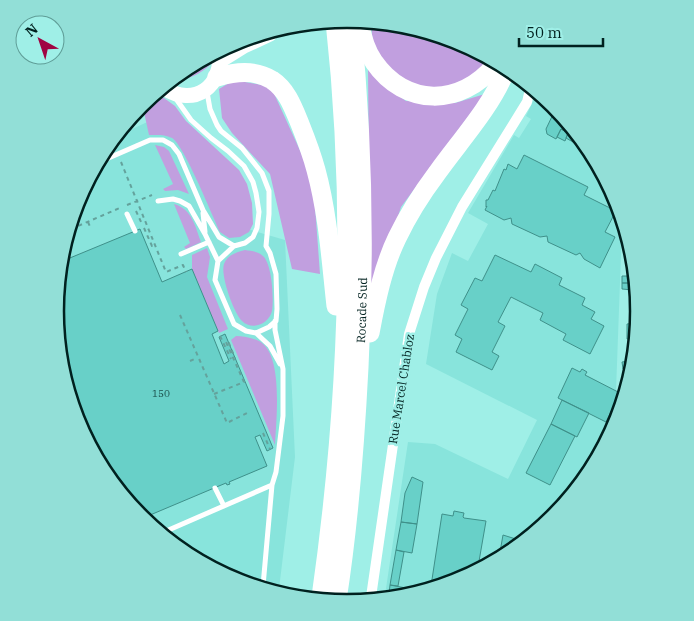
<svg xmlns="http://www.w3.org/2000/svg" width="694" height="621" font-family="'IBM Plex Serif',serif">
<rect width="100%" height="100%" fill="#9fefe7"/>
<path fill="#88e4dc" d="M537,93L553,104L617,199L622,228L616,391L622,395L616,422L553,517L458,580L385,595L408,442L435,444L508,479L537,420L426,364L437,294L452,253L468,261L488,224L468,213L514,135L519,138L531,119L526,116Z
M154,119L179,128L227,223L285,240L295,457L279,589L235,580L141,517L77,422L55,310L78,199L121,134Z"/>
<path fill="#c19fdf" d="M371,23L459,41L488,60L475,77L440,90L413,86L390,71L373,45Z
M210,58V65C200,74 190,79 176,80Z
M368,68L387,87L406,101L455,103L485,94L401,207L375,287H370Z
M234,80L262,85L272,89L313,179L320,274L292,269L270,174L232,133L222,118L219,89Z
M152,96L164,98L175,106L186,121L239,170L247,184L252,203L253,224L249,232L240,237L229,238L220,232C212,215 184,145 172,138C164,134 157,135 149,135L142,103Z
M155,145L164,147L169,151L189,194L178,190L165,191L163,189L173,184Z
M174,204C192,209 195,226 201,242L186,249L184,247L190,243Z
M207,248L210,257L207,277L228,329L219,333L192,269V255Z
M245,250C251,251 257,251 263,256C272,264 274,298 272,311C269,324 252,331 242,321C234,314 220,275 224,264C227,255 237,252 245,250Z
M236,336C243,336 253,338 259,341C284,354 276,421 275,445L231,340Z"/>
<path fill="#68d0c8" stroke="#3f908a" d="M556,108L574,136L561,129L556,139L547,134L546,129Z
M561,129L568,133L565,141L557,137Z
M568,133L575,137L573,142L566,138Z
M524,155L588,187L584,195L616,211L605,232L615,237L600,268L584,259L580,253L576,255L548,242L547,236L540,237L512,224L511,218L504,220L485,210L487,206L486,207V200H488L493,190L495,191L504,169L506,170L508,164L517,169Z
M140,229L162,282L192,269L218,331L212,334L224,364L229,361L219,337L225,334L273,448L267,451L260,435L255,437L267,466L229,482L230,484L227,485L226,483L143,518L141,517L77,422L55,310L65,260Z
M495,255L531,272L535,264L562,278L559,285L585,298L582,305L595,312L591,319L604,326L590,354L563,340L566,334L540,320L543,313L511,297L498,322L505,326L492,352L499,356L492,370L456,352L462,339L455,335L468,309L461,305L475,278L482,281Z
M622,276H632L633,283H622Z
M622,283H633V290L622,289Z
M636,323L633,339H627V324Z
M629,361L627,369H623L622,362Z
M572,368L580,372L582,369L587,372L585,375L620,393L606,422L558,398Z
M562,400L589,413L577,437L551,424Z
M551,424L575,436L550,485L526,473Z
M412,477L423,482L417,524L401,522L405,493Z
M454,511L464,513L463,517L464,518L486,521L478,567L458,580L431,586L442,514L453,516Z
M401,522L417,524L412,553L396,550Z
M503,535L519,540L500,552Z
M396,550L404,552L398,586L390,585Z
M390,585L406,588V591L389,594Z"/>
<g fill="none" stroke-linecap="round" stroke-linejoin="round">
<path stroke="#64a29c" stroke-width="2" stroke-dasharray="4 4" stroke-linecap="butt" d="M121,162L166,272L183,265L186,272
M127,205L152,195
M136,211L142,224
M88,222L91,229
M144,228L152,246L155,244
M71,229L122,207
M180,315L227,423L249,412
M220,336L231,359
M190,361L197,358
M214,394L244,382L226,342L228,341L235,358
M263,433L270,449"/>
<path stroke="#fff" stroke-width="5" d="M174,96L191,120L211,138L228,151L244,166L253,182L256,193L259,212L257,228L253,237L245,243L234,246L218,261L215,280L234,324L246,331L256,333L269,327L276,321L277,309L276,274L270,253L266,246L269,214V191L262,173L242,148L221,131L217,125L210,109L207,92
M104,160L150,140H163L172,145L179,154L203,210L219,237L234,246
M158,201L173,199L180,201L189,206L205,234L218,261
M203,213L205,232
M127,214L135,231
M181,254L209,242
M256,333L270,346L280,364
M215,488L224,506
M164,532L272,485L276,472L283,416V369L275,330V321
M263,586L272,485"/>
<path stroke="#fff" stroke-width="10" d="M371,597L409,334L424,287L436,258L462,207L527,102L530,89"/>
<path stroke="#fff" stroke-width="15" d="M220,61L244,46L270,34
M164,88C194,108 224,86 219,52"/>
<g stroke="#fff" stroke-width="19">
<path d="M360,26C363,39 366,51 374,62C405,107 461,107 495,65"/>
<path d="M217,77C235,72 254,69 272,80C287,90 293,107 300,124C306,139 312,155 316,170C328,214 331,261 336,306"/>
<path d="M370,333C376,301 383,267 397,238C408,215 422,193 437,173C459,142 491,107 505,72"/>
<path d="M321,597C348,407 356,212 335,21"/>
<path id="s1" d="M337,600C349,523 355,445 359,367C365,251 363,135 351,20"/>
</g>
</g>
<g text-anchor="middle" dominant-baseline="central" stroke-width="5" stroke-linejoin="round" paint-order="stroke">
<g font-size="10" fill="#1a4d49">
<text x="161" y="393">150</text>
</g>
<g font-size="12" fill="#00211f" stroke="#9fefe7">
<text stroke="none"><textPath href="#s1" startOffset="291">Rocade Sud</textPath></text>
<text transform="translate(401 389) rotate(-81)">Rue Marcel Chabloz</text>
</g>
</g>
<path d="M0 0H694V621H0ZM64 311a283 283 0 1 1 566 0a283 283 0 1 1-566 0Z" fill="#92dfd7" fill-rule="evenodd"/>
<path fill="none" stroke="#00211f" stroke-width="2.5" d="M64 311a283 283 0 1 1 566 0a283 283 0 1 1-566 0Z"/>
<g transform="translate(40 40) rotate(320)"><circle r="24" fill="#9fefe7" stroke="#5f9d97"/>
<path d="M0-4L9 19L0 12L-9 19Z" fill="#a00342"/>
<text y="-8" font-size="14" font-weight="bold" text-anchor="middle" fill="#00211f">N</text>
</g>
<path d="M519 38v8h84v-8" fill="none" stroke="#00211f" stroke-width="2.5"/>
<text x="526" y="38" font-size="15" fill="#00211f" stroke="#9fefe7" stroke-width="4" paint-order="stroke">50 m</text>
</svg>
